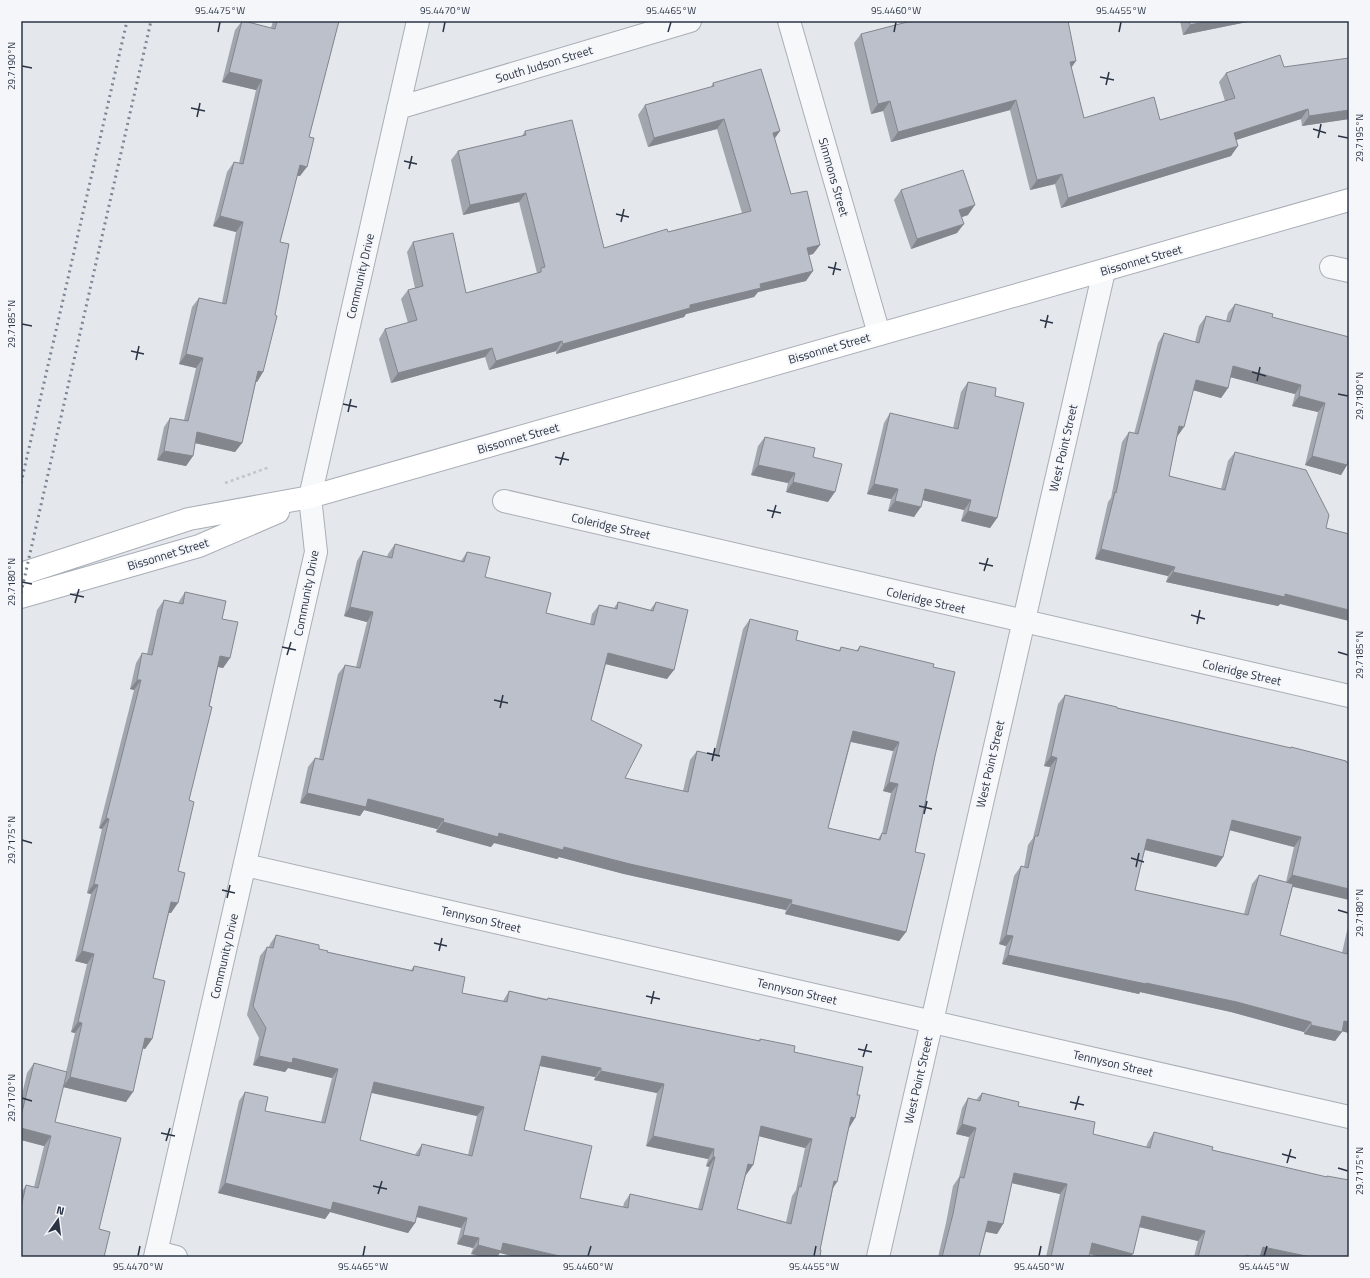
<svg xmlns="http://www.w3.org/2000/svg" width="1370" height="1278" font-family="'Titillium Web',sans-serif">
<rect width="100%" height="100%" fill="#e4e7ec"/>
<g fill="none" stroke-linecap="round" stroke-linejoin="round">
<g stroke="#a9aeb7" stroke-width="24">
<path id="street" d="M789,21L879,334
M398,108L690,21
M1331,267L1349,271
M504,501L1349,696
M245,865L1349,1117
M156,1252L176,1257
M155,1257L316,552L310,497L418,21
M878,1257L1104,271"/>
</g>
<g stroke="#a9aeb7" stroke-width="24">
<path id="secondary" d="M21,574L189,519L310,497L1349,200
M21,597L199,546L278,512"/>
</g>
<path stroke="#c2c5cb" stroke-width="2.5" stroke-dasharray="3 3" stroke-linecap="butt" d="M225,483L270,467"/>
<use href="#street" stroke="#f7f8fa" stroke-width="22"/>
<use href="#secondary" stroke="#fff" stroke-width="22"/>
<path stroke="#7d8696" stroke-width="3" stroke-dasharray="2 4" stroke-linecap="butt" d="M21,483L127,21
M21,593L151,21"/>
</g>
<path fill="#a1a5ae" fill-rule="evenodd" d="M242,21L271,28L273,21H339L309,137L300,176H297L280,242L263,372L257,382H256L242,443L235,452L195,443L193,456L186,466L157,460L164,427L170,418L184,420L196,368L179,364L192,307L199,298L222,303L236,232L213,226L227,172L234,162L239,163L256,90L222,82L235,30Z
M1180,21H1252L1183,35Z
M1068,22L1071,68L1084,118L1160,120L1225,101L1219,82L1226,73L1284,67L1349,119L1302,126L1301,119L1236,140L1231,156L1061,208L1055,184L1030,190L1010,110L891,142L883,111L871,114L854,43L861,34Z
M713,83L774,139L791,194L820,245L813,254L809,255L806,281L758,292L754,297L686,314L684,317L556,354V351L489,370L485,357L391,383L379,339L385,329L408,323L401,299L408,290L415,288L407,252L413,242L466,293L537,273L519,202L463,215L451,160L458,151L522,136L525,131L604,248L742,213L717,129L648,147L638,115L645,105L711,87Z
M901,190L968,215L962,217L957,233L911,249L894,200Z
M1235,304L1272,317L1349,337L1347,465L1341,475L1305,465L1318,412L1292,406L1295,394L1230,377L1228,388L1221,398L1193,390L1177,437L1169,476L1221,489L1228,461L1235,452L1280,604L1278,606L1166,582L1168,576L1095,559L1108,502L1111,498L1122,442L1129,432L1134,434L1158,343L1164,333L1195,342L1199,326L1206,316L1226,321L1228,313Z
M968,382L995,396L997,518L990,528L961,521L964,510L923,500L914,517L888,511L891,499L867,494L884,423L890,413L953,428L961,392Z
M765,437L813,457L828,502L786,492L788,483L751,475L758,446Z
M395,544L461,561L467,552L485,577L546,613L590,624L592,614L599,605L614,608L618,602L650,610L656,602L667,679L606,664L591,720L625,778L683,791L690,760L697,751L714,755L743,629L750,619L796,640L839,650L841,647L856,651L860,646L933,667L935,756L915,852L906,932L899,941L785,914L786,910L624,874L559,857L557,859L494,843L491,847L436,832L437,829L364,810L360,816L300,803L308,767L315,758L319,759L338,674L345,665L356,667L367,622L344,616L357,561L363,551L387,557L388,554ZM851,742L893,751L883,791L891,793L882,833L878,839L828,828Z
M185,592L222,619L230,658L223,668L218,667L189,800L171,913H169L153,978L152,1039L145,1049L143,1048L126,1102L63,1087L21,1257V1193L26,1185L34,1187L44,1146L21,1140V1099L27,1073L34,1063L66,1072L75,1033L71,1032L87,964L75,961L91,894L87,893L102,829L99,828L134,690L130,689L136,663L142,653L147,654L157,610L164,600L178,603Z
M1065,695L1117,708L1290,748L1291,747L1346,761L1293,886L1280,935L1342,953L1349,922V1033L1342,1031L1335,1041L1304,1034V1032L1231,1012L1140,992L1139,994L1002,964L1006,946L999,944L1014,876L1021,866L1024,867L1028,845L1033,838L1050,767L1044,766L1058,704ZM1230,830L1294,847L1286,882L1259,875L1252,884L1244,914L1135,890L1145,850L1216,867L1223,857Z
M276,935L319,949L327,952L411,970L414,966L462,993L503,1001L509,991L547,999L548,998L759,1041L760,1039L794,1052L857,1095L855,1118L849,1128L833,1189L820,1250V1257H516L500,1253L471,1254L473,1248L457,1244L461,1228L416,1217L415,1223L408,1233L330,1212L325,1219L218,1193L239,1101L245,1092L265,1111L321,1122L332,1078L288,1068L285,1072L253,1065L259,1038L247,1015L260,956L267,947H269L270,944ZM540,1066L595,1077L594,1080L657,1093L646,1146L708,1159L706,1166L709,1167L698,1209L630,1194L624,1203L623,1207L580,1198L524,1130ZM371,1092L477,1116L468,1155L422,1144L416,1153L415,1155L360,1140ZM759,1136L805,1148L796,1190L792,1196L786,1222L737,1209L746,1175L753,1165Z
M982,1093L1018,1106L1093,1134L1146,1147L1148,1142L1154,1132L1212,1150L1326,1177L1327,1176L1349,1257H1194L1198,1241L1139,1227L1130,1257H1102L1089,1254V1257H1046L1060,1194L1012,1183L1003,1224L997,1234L986,1232L979,1257H938L946,1223L953,1186L959,1177L969,1137L956,1134L962,1108L968,1098L976,1100Z"/>
<path fill="#83868d" d="M1208,21H1252L1183,35L1190,25Z
M1076,61L1069,71L1070,62Z
M229,72L262,80L256,90L222,82Z
M1016,100L1010,110L891,142L898,132Z
M890,101L883,111L871,114L878,104Z
M1308,109L1301,119L1227,143L1234,133Z
M1349,110V119L1302,126L1309,116Z
M724,119L717,129L648,147L654,138Z
M780,131L773,141V133Z
M1238,146L1231,156L1061,208L1068,198Z
M300,165L307,167L300,176L293,175Z
M1062,174L1055,184L1030,190L1037,180Z
M526,193L519,202L463,215L470,205Z
M975,205L968,215L953,220L959,210Z
M220,216L243,222L236,232L213,226Z
M964,224L957,233L911,249L917,239Z
M820,245L813,254L800,257L807,248Z
M813,271L806,281L758,292L754,297L686,314L684,317L556,354L563,344L760,284Z
M562,341L556,351L489,370L496,361Z
M492,348L485,357L391,383L398,373Z
M186,354L203,358L196,368L179,364Z
M1233,366L1301,385L1295,394L1226,376Z
M258,371L263,372L257,382L252,381Z
M1196,380L1228,388L1221,398L1189,389Z
M1299,396L1325,403L1318,412L1292,406Z
M1179,426L1184,427L1177,437Z
M197,432L242,443L235,452L190,442Z
M164,451L193,456L186,466L157,460Z
M1312,456L1347,465L1341,475L1305,465Z
M758,465L795,473L788,483L751,475Z
M793,482L835,492L828,502L786,492Z
M874,484L898,489L891,499L867,494Z
M925,489L971,500L964,510L918,499Z
M895,501L921,507L914,517L888,511Z
M968,511L997,518L990,528L961,521Z
M1101,549L1175,567L1168,576L1095,559Z
M1173,572L1285,594L1349,610V621L1280,604L1278,606L1166,582Z
M350,607L373,612L367,622L344,616Z
M608,653L674,670L667,679L601,663Z
M220,656L230,658L223,668L213,666Z
M137,680H141L134,690L130,689Z
M853,731L899,742L893,751L847,741Z
M1051,756L1057,758L1050,767L1044,766Z
M889,782L898,784L891,793L883,791Z
M307,793L368,799L444,819L437,829L364,810L360,816L300,803Z
M106,818L109,819L102,829L99,828Z
M1232,820L1301,837L1294,847L1225,829Z
M443,822L564,847L792,900L786,910L624,874L559,857L557,859L494,843L491,847L436,832Z
M1147,839L1223,857L1216,867L1141,849Z
M1292,875L1349,889V900L1285,885Z
M94,884L98,885L91,894L87,893Z
M171,902L178,903L171,913L164,912Z
M791,904L906,932L899,941L785,914Z
M1006,935L1013,936L1006,946L999,944Z
M82,951L94,954L87,964L75,961Z
M1008,955L1146,983L1237,1002L1311,1022L1304,1032L1231,1012L1140,992L1139,994L1002,964Z
M1344,1021L1349,1022V1033L1337,1030Z
M78,1022L82,1023L75,1033L71,1032Z
M1311,1025L1342,1032L1335,1041L1304,1034Z
M145,1038L152,1039L145,1049L138,1047Z
M259,1056L293,1058L338,1069L332,1078L288,1068L285,1072L253,1065Z
M542,1056L601,1068L595,1077L535,1065Z
M601,1071L664,1084L657,1093L594,1080Z
M70,1077L133,1092L126,1102L63,1087Z
M374,1082L484,1107L477,1116L367,1092Z
M851,1117L855,1118L849,1128Z
M962,1124L976,1128L969,1137L956,1134Z
M761,1126L812,1139L805,1148L754,1135Z
M21,1128L51,1136L44,1146L21,1140Z
M653,1136L714,1149L708,1159L646,1146Z
M713,1157H715L709,1167L706,1166Z
M748,1164L753,1165L746,1175Z
M1014,1173L1067,1184L1060,1194L1007,1182Z
M834,1181L837,1182L831,1191Z
M225,1183L333,1202L415,1223L408,1233L330,1212L325,1219L218,1193Z
M419,1206L467,1218L461,1228L413,1216Z
M1142,1216L1205,1231L1198,1241L1135,1226Z
M988,1221L1003,1224L997,1234L982,1231Z
M463,1235L479,1238L473,1248L457,1244Z
M503,1243L564,1257H516L500,1253L497,1257H483L471,1254L478,1245Z
M1092,1243L1133,1254L1130,1257H1102L1085,1253Z
M1263,1247L1311,1257H1260Z
M1246,1255L1254,1257H1245Z"/>
<path fill="#bbc0ca" stroke="#83868d" fill-rule="evenodd" d="M242,21H244L275,29L277,21H339L309,137L314,138L307,167L300,165L280,242L289,244L275,315L277,316L263,372L258,371L242,443L197,432L193,456L164,451L170,418L188,421L203,358L186,354L199,298L226,304L243,222L220,216L234,162L243,164L262,80L229,72Z
M911,21H1068L1076,61L1070,62L1084,118L1154,97L1160,120L1235,98L1226,73L1280,55L1284,67L1349,58V110L1309,116L1308,109L1234,133L1238,146L1068,198L1062,174L1037,180L1016,100L898,132L890,101L878,104L861,34Z
M1189,21H1208L1190,25Z
M761,69L780,131L773,133L791,194L807,191L820,245L807,248L813,271L760,284L761,288L690,305V308L563,344L562,341L496,361L492,348L398,373L385,329L417,320L408,290L423,286L413,242L453,233L466,293L541,272V268L545,267L526,193L470,205L458,151L526,135L525,131L572,120L604,248L667,229L668,232L751,211L724,119L654,138L645,105L714,86L713,83Z
M963,170L975,205L959,210L964,224L917,239L901,190Z
M1235,304L1273,314L1272,317L1349,337V458L1347,465L1312,456L1325,403L1299,396L1301,385L1233,366L1228,388L1196,380L1184,427L1179,426L1169,476L1225,490L1235,452L1306,470L1329,515L1326,528L1349,534V610L1285,594V597L1173,572L1175,567L1101,549L1115,492L1116,493L1129,432L1138,434L1164,333L1199,343L1206,316L1230,322Z
M968,382L996,388L995,396L1024,403L997,518L968,511L971,500L925,489L921,507L895,501L898,489L874,484L890,413L958,429Z
M765,437L815,448L813,457L842,464L835,492L793,482L795,473L758,465Z
M395,544L464,562L467,552L490,557L485,577L551,593L546,613L594,625L599,605L617,609L618,602L653,611L656,602L688,610L674,670L608,653L591,720L642,745L625,778L688,792L697,751L718,756L750,619L798,631L796,640L840,651L841,647L858,651L860,646L934,664L933,667L955,672L935,756L915,852L925,854L906,932L791,904L792,900L630,864L564,847L563,850L499,833L498,837L443,822L444,819L368,799L366,807L307,793L315,758L323,760L345,665L360,668L373,612L350,607L363,551L392,558ZM853,731L899,742L889,782L898,784L886,834L882,833L880,840L828,828Z
M185,592L226,601L222,619L238,622L230,658L220,656L209,706L212,707L189,800L194,802L178,871L185,873L178,903L171,902L153,978L165,981L152,1039L145,1038L133,1092L70,1077L82,1023L78,1022L94,954L82,951L98,885L94,884L109,819L106,818L141,680H137L142,653L152,655L164,600L183,604Z
M1065,695L1117,707V708L1291,748V747L1346,761V762L1349,763V889L1292,875L1301,837L1232,820L1223,857L1147,839L1135,890L1248,915L1259,875L1293,884L1280,935L1347,954L1349,943V1022L1344,1021L1342,1032L1311,1025V1022L1237,1002L1146,983V984L1008,955L1013,936L1006,935L1021,866L1028,868L1035,836H1038L1057,758L1051,756Z
M276,935L319,945V949L328,951L327,952L413,971L414,966L465,977L462,993L507,1002L509,991L547,1000L548,998L760,1041V1039L795,1046L794,1052L863,1067L857,1095H860L855,1118L851,1117L837,1182L834,1181L820,1250H821L820,1257H564L503,1243L501,1251L478,1245L479,1238L463,1235L467,1218L419,1206L415,1223L333,1202L331,1210L225,1183L245,1092L268,1097L265,1111L325,1123L338,1069L293,1058L292,1063L259,1056L266,1028L253,1006L267,947L273,948ZM542,1056L601,1068V1071L664,1084L653,1136L714,1149L713,1157H715L702,1210L630,1194L628,1208L580,1198L592,1146L524,1130ZM374,1082L484,1107L472,1156L422,1144L419,1156L360,1140ZM761,1126L812,1139L801,1187L799,1186L791,1224L737,1209L748,1164L753,1165Z
M34,1063L67,1072L55,1122L121,1138L99,1229L110,1232L104,1257H21V1207L26,1185L38,1188L51,1136L21,1128V1116Z
M982,1093L1019,1102L1018,1106L1095,1122L1093,1134L1150,1148L1154,1132L1213,1147L1212,1150L1327,1177V1176L1349,1180V1257H1311L1263,1247L1260,1257H1254L1246,1255V1257H1198L1205,1231L1142,1216L1133,1254L1092,1243L1089,1257H1051L1067,1184L1014,1173L1003,1224L988,1221L979,1257H942L953,1214L960,1177L964,1178L976,1128L962,1124L968,1098L980,1101Z"/>
<path fill="none" stroke="#2b3445" stroke-width="1.5" d="M218,32L220,22M443,32L445,22M668,32L671,22M894,32L896,22M1119,32L1121,22M22,66L32,68M1100,77L1114,80M1106,85L1109,72M191,108L205,111M197,117L200,103M1313,129L1326,133M1338,136L1348,138M1318,138L1321,124M404,161L417,164M409,169L412,156M616,214L629,217M621,222L624,209M828,267L841,270M833,275L836,262M1040,320L1053,323M22,324L32,326M1045,328L1048,315M131,351L144,354M136,360L139,346M1252,372L1266,376M1257,381L1260,367M1338,394L1348,396M343,404L357,407M348,412L351,399M555,457L569,460M560,465L564,452M767,510L781,513M772,518L776,505M979,563L993,566M984,571L988,558M22,582L32,584M70,594L84,597M75,603L79,589M1191,615L1205,619M1197,624L1200,610M282,647L296,650M1338,652L1348,655M287,655L291,642M494,700L508,703M500,708L503,695M707,753L720,756M712,761L715,748M919,806L932,809M924,814L927,801M22,840L32,843M1131,858L1144,862M1136,867L1139,853M222,890L235,893M227,898L230,885M1338,910L1348,913M434,943L447,946M439,951L442,938M646,996L660,999M651,1004L654,991M858,1049L872,1052M863,1057L867,1044M22,1098L32,1101M1070,1102L1084,1105M1075,1110L1079,1096M161,1133L175,1136M166,1141L170,1128M1282,1154L1296,1158M1287,1163L1291,1149M1338,1168L1348,1171M373,1186L387,1189M378,1194L382,1181M138,1256L140,1246M363,1256L365,1246M588,1256L591,1246M814,1256L816,1246M1039,1256L1041,1246M1264,1256L1267,1246"/>
<g text-anchor="middle" dominant-baseline="central" stroke-width="4" stroke-linejoin="round" paint-order="stroke">
<g font-size="12" fill="#2b3445" stroke="#f4f6f9">
<text transform="translate(544 64) rotate(-17)">South Judson Street</text>
<text transform="translate(834 177) rotate(74)">Simmons Street</text>
<text transform="translate(1141 260) rotate(-16)">Bissonnet Street</text>
<text transform="translate(360 276) rotate(-77)">Community Drive</text>
<text transform="translate(829 348) rotate(-16)">Bissonnet Street</text>
<text transform="translate(518 438) rotate(-16)">Bissonnet Street</text>
<text transform="translate(1063 448) rotate(-77)">West Point Street</text>
<text transform="translate(611 526) rotate(13)">Coleridge Street</text>
<text transform="translate(168 554) rotate(-17)">Bissonnet Street</text>
<text transform="translate(306 593) rotate(-79)">Community Drive</text>
<text transform="translate(926 600) rotate(13)">Coleridge Street</text>
<text transform="translate(1242 672) rotate(13)">Coleridge Street</text>
<text transform="translate(990 764) rotate(-77)">West Point Street</text>
<text transform="translate(481 919) rotate(13)">Tennyson Street</text>
<text transform="translate(224 956) rotate(-77)">Community Drive</text>
<text transform="translate(797 991) rotate(13)">Tennyson Street</text>
<text transform="translate(1113 1063) rotate(13)">Tennyson Street</text>
<text transform="translate(918 1080) rotate(-77)">West Point Street</text>
</g>
</g>
<rect width="1370" height="1278" fill="none" stroke="#f4f6f9" stroke-width="44"/>
<g transform="translate(58 1220) rotate(14)" stroke="#f4f6f9" stroke-width="3" paint-order="stroke">
<path d="M0-3L7 15L0 10L-7 15Z" fill="#2b3445"/>
<text y="-6" font-size="11" font-weight="bold" text-anchor="middle" fill="#2b3445">N</text>
</g>
<rect x="22" y="22" width="1326" height="1234" fill="none" stroke="#2b3445" stroke-width="1.5"/>
<g font-size="10" text-anchor="middle" fill="#2b3445">
<text x="220" y="14">95.4475°W</text>
<text x="445" y="14">95.4470°W</text>
<text x="671" y="14">95.4465°W</text>
<text x="896" y="14">95.4460°W</text>
<text x="1121" y="14">95.4455°W</text>
<text transform="translate(11 66) rotate(-90)" y="4">29.7190°N</text>
<text transform="translate(1359 138) rotate(-90)" y="4">29.7195°N</text>
<text transform="translate(11 324) rotate(-90)" y="4">29.7185°N</text>
<text transform="translate(1359 396) rotate(-90)" y="4">29.7190°N</text>
<text transform="translate(11 582) rotate(-90)" y="4">29.7180°N</text>
<text transform="translate(1359 655) rotate(-90)" y="4">29.7185°N</text>
<text transform="translate(11 840) rotate(-90)" y="4">29.7175°N</text>
<text transform="translate(1359 913) rotate(-90)" y="4">29.7180°N</text>
<text transform="translate(11 1098) rotate(-90)" y="4">29.7170°N</text>
<text transform="translate(1359 1171) rotate(-90)" y="4">29.7175°N</text>
<text x="138" y="1270">95.4470°W</text>
<text x="363" y="1270">95.4465°W</text>
<text x="588" y="1270">95.4460°W</text>
<text x="814" y="1270">95.4455°W</text>
<text x="1039" y="1270">95.4450°W</text>
<text x="1264" y="1270">95.4445°W</text>
</g>
</svg>
